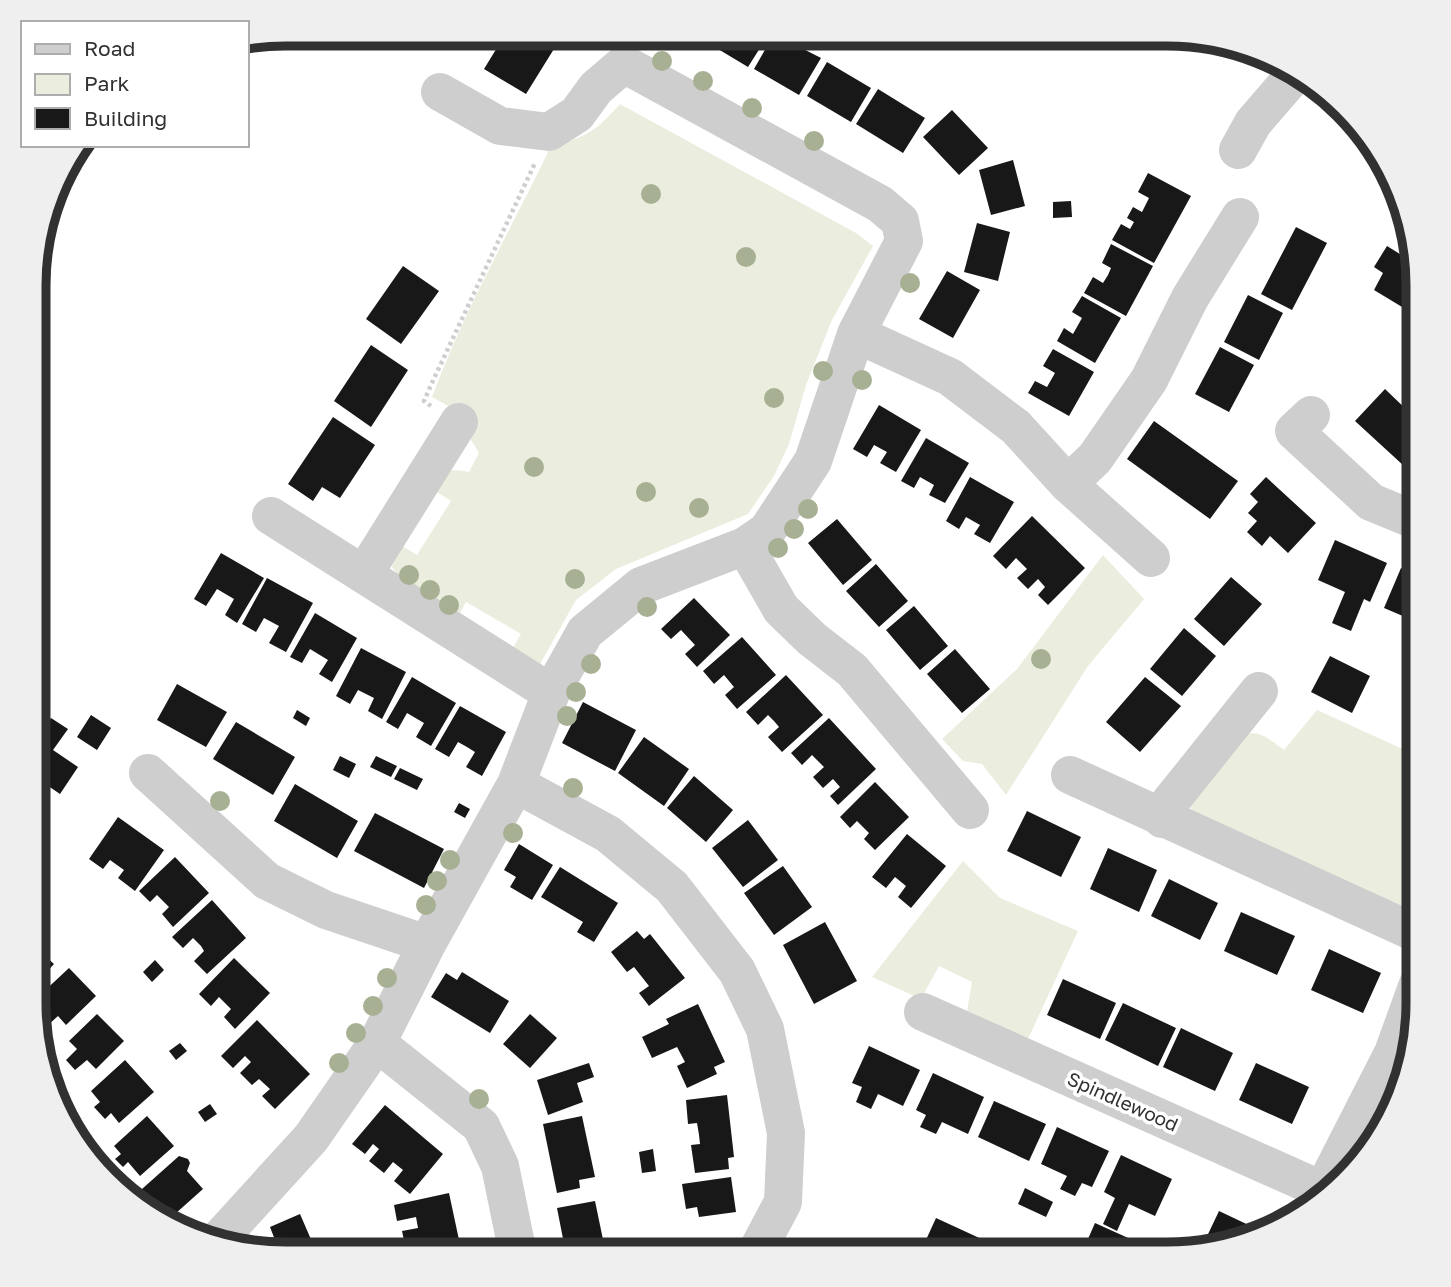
<svg xmlns="http://www.w3.org/2000/svg" width="1451" height="1287" font-family="'Golos Text',sans-serif">
<rect width="100%" height="100%" fill="#fff"/>
<path fill="#ebeedf" d="M620,104L856,233L873,246L832,320L806,385L789,444L774,476L748,514L616,569L576,600L539,666L510,653L521,634L466,602L456,620L403,582L392,567L399,544L417,555L451,501L432,489C445,472 446,467 469,472L479,453L468,435L473,420L432,397C464,311 511,229 551,146C587,137 596,131 620,104Z
M1103,555L1144,599L1088,666L1006,795L982,764L963,761L942,739L1017,669Z
M1317,710L1418,756V908L1409,909L1198,818L1191,809L1189,802L1243,735C1260,729 1270,740 1284,750Z
M963,861L1000,898L1078,931L1028,1039L967,1011L972,982L939,966L921,999L872,977Z"/>
<path fill="#181818" d="M506,33H559L562,36L526,94L484,69Z
M707,34H769L748,67L703,40Z
M774,34L821,58L799,95L754,69Z
M827,62L871,88L851,122L807,96Z
M878,89L925,118L903,153L856,124Z
M952,110L988,148L959,175L923,137Z
M1013,160L1025,206L991,215L979,170Z
M1148,173L1191,196L1154,263L1112,240L1121,224L1130,229L1134,222L1127,218L1133,207L1142,212L1149,198L1138,192Z
M1071,201L1072,217L1053,218V202Z
M977,223L1010,232L998,281L964,272Z
M1296,227L1327,243L1292,310L1261,294Z
M1111,244L1153,266L1126,316L1084,293L1093,277L1103,283L1108,275L1111,268L1102,263Z
M1387,246L1416,264L1417,316L1374,290L1383,273L1374,267Z
M403,266L439,291L401,344L366,319Z
M947,271L980,290L953,338L919,319Z
M1248,295L1283,313L1259,360L1224,342Z
M1082,296L1121,318L1095,363L1057,341L1064,328L1073,334L1082,318L1072,312Z
M371,345L408,370L371,427L334,401Z
M1220,347L1254,365L1229,412L1195,394Z
M1053,349L1094,372L1069,416L1028,393L1035,381L1047,387L1055,373L1043,366Z
M1385,389L1411,414L1417,408V452L1404,466L1355,421Z
M879,405L921,430L896,472L880,463L887,452L874,445L867,457L853,449Z
M333,417L375,445L340,498L322,487L313,501L288,484Z
M1154,421L1238,481L1210,519L1127,459Z
M926,438L969,463L945,503L929,495L934,485L920,477L914,488L901,481Z
M970,477L1014,502L990,543L974,534L980,525L966,517L959,529L946,521Z
M1266,477L1316,523L1288,553L1270,536L1262,546L1247,532L1257,521L1248,513L1258,502L1250,494Z
M1032,516L1085,568L1048,605L1038,595L1045,587L1038,579L1028,589L1017,578L1027,569L1016,558L1006,569L993,556Z
M837,519L872,560L843,585L808,543Z
M1335,540L1387,563L1370,602L1364,599L1351,631L1332,623L1345,592L1318,580Z
M221,553L264,578L237,623L225,615L234,599L217,589L206,606L194,599Z
M876,564L908,601L879,627L846,591Z
M1401,568L1417,575V622L1384,608Z
M1231,577L1262,604L1224,646L1194,619Z
M267,578L313,603L286,652L269,643L279,626L264,618L256,632L242,624Z
M694,598L730,635L697,667L685,654L695,645L681,630L671,639L661,629Z
M914,606L948,646L920,670L886,630Z
M315,613L357,638L332,682L319,674L328,660L310,649L302,663L290,657Z
M1184,628L1216,656L1182,696L1150,669Z
M742,637L776,675L737,709L725,695L734,687L724,675L714,684L703,671Z
M361,648L406,672L382,719L368,711L374,698L358,690L350,704L336,696Z
M955,649L990,689L962,713L927,674Z
M1330,656L1370,676L1352,713L1311,692Z
M786,675L823,715L782,752L768,737L779,727L774,721L768,715L758,725L746,712Z
M412,677L456,703L431,746L416,737L424,723L407,713L398,729L386,722Z
M1145,677L1181,706L1140,752L1106,722Z
M177,684L227,712L206,747L157,720Z
M583,702L636,730L615,771L562,743Z
M460,706L506,732L482,776L466,767L475,752L467,747L458,742L449,757L435,749Z
M297,710L310,718L306,726L293,718Z
M91,715L111,728L97,750L77,737Z
M51,718L68,729L53,750L78,767L60,794L35,777V739L37,740Z
M829,718L876,769L838,805L830,796L840,787L833,779L823,788L813,777L824,767L812,755L802,765L791,753Z
M236,722L295,757L273,795L213,759Z
M644,737L689,769L664,806L618,773Z
M340,756L356,764L349,778L333,770Z
M376,756L397,766L391,777L370,767Z
M400,768L423,779L417,790L394,779Z
M694,776L733,810L706,842L667,808Z
M875,782L909,817L875,850L864,839L869,833L857,821L850,828L840,817Z
M295,784L358,821L337,858L274,821Z
M459,803L470,809L465,818L454,812Z
M1027,811L1081,837L1061,877L1007,851Z
M375,813L444,849L424,888L354,851Z
M118,817L164,850L135,891L118,878L124,870L110,860L103,869L89,859Z
M748,820L778,860L743,887L712,848Z
M907,834L946,866L911,908L898,897L906,886L895,877L886,888L872,877Z
M519,844L553,865L532,900L510,887L516,877L504,870Z
M1108,848L1157,870L1139,912L1090,889Z
M175,857L209,893L173,927L162,914L169,907L157,895L150,902L139,891Z
M783,866L812,907L774,935L744,893Z
M560,867L618,903L594,942L577,932L583,922L541,897Z
M1169,879L1218,903L1200,940L1151,916Z
M212,900L246,938L207,974L194,961L204,951L201,946L193,938L183,948L172,937Z
M1241,912L1295,936L1277,975L1224,951Z
M825,922L857,981L814,1004L783,945Z
M637,931L644,939L650,934L685,978L649,1006L639,993L649,986L634,967L627,972L611,952Z
M34,946L54,964L34,986Z
M1329,949L1381,973L1363,1013L1311,990Z
M234,958L270,993L235,1029L224,1017L231,1009L219,997L211,1006L199,994Z
M155,960L164,970L152,982L143,972Z
M69,968L96,996L66,1025L58,1016L47,1026L35,1013L45,1003L39,996Z
M462,972L509,1001L490,1033L431,997L446,973L457,980Z
M1063,979L1116,1003L1100,1039L1047,1015Z
M1123,1003L1176,1028L1158,1066L1105,1040Z
M698,1004L725,1062L714,1067L717,1074L687,1088L677,1066L685,1062L677,1047L652,1058L642,1037L669,1024L666,1019Z
M97,1014L124,1041L96,1069L87,1060L75,1070L66,1060L77,1049L69,1041Z
M530,1014L557,1038L530,1068L503,1044Z
M257,1020L310,1074L275,1109L262,1096L270,1089L259,1079L252,1085L240,1073L251,1062L245,1056L233,1068L221,1056Z
M1181,1028L1233,1053L1215,1091L1163,1067Z
M180,1043L187,1051L176,1060L169,1051Z
M869,1046L920,1070L903,1106L878,1094L871,1109L856,1102L862,1087L852,1083Z
M125,1060L154,1092L119,1123L111,1113L105,1119L94,1107L100,1102L91,1091Z
M589,1063L594,1077L577,1083L583,1102L548,1115L537,1080Z
M1256,1063L1309,1087L1292,1124L1239,1100Z
M933,1073L984,1097L968,1134L942,1122L936,1134L920,1127L926,1115L916,1110Z
M727,1095L734,1157L728,1158L729,1169L695,1173L691,1145L700,1144L699,1135L697,1123L688,1124L686,1100Z
M994,1101L1046,1124L1029,1161L978,1137Z
M210,1104L217,1114L205,1122L198,1112Z
M385,1105L443,1154L410,1194L394,1181L403,1170L393,1162L384,1173L369,1161L379,1149L373,1144L365,1154L352,1144Z
M147,1116L174,1146L140,1176L128,1162L123,1167L115,1159L121,1154L114,1146Z
M582,1116L595,1177L579,1180L580,1188L557,1193L543,1124Z
M1057,1127L1109,1151L1092,1187L1082,1183L1075,1196L1060,1189L1067,1176L1041,1164Z
M653,1149L656,1171L642,1173L639,1152Z
M1121,1155L1172,1179L1155,1216L1129,1204L1117,1231L1103,1224L1115,1198L1104,1192Z
M179,1156L188,1159L190,1163L187,1171L203,1189L166,1222L133,1197Z
M731,1177L736,1212L699,1217L697,1207L686,1209L682,1184Z
M1025,1188L1053,1202L1046,1217L1018,1204Z
M449,1193L462,1254H424L421,1241L405,1245L402,1231L418,1228L416,1217L397,1221L394,1205Z
M595,1201L606,1254H566L557,1208Z
M1219,1211L1257,1229L1253,1237L1201,1249Z
M300,1214L316,1251L310,1254L280,1253L270,1227Z
M936,1218L988,1242L983,1253H920Z
M1095,1223L1137,1242L1131,1253L1111,1246L1108,1253H1096L1084,1248Z
M1001,1247L1014,1253H998Z"/>
<g fill="none" stroke-linecap="round" stroke-linejoin="round">
<path stroke="#cecece" stroke-width="4.5" stroke-dasharray="3.5 3.5" stroke-linecap="butt" d="M431,406L424,401L431,385L535,163"/>
<path stroke="#cecece" stroke-width="38" d="M1238,150L1253,123L1296,73
M856,334L950,377L1016,427L1068,484L1151,558
M1311,415L1294,431L1371,502L1417,521
M1068,484L1095,458L1149,380L1190,298L1240,217
M271,516L551,693
M745,546L781,609L812,639L852,670L970,810
M364,574L459,422
M148,773L267,881L326,910L427,944
M1070,775L1418,934
M516,784L608,834L672,887L737,971L765,1029L786,1133L783,1202L756,1253
M1162,819L1170,802L1259,691
M923,1012L1322,1190
M377,1043L481,1126L500,1166L518,1254
M1318,1200L1393,1053L1418,984
M219,1239L311,1138L377,1043L427,944L516,784L551,693L585,632L641,586L745,546L767,531L813,461L856,334L904,241L900,221L880,204L624,64L596,88L577,114L549,132L500,126L440,92"/>
</g>
<g fill="#a8b094">
<circle cx="662" cy="61" r="10"/>
<circle cx="703" cy="81" r="10"/>
<circle cx="752" cy="108" r="10"/>
<circle cx="814" cy="141" r="10"/>
<circle cx="651" cy="194" r="10"/>
<circle cx="746" cy="257" r="10"/>
<circle cx="910" cy="283" r="10"/>
<circle cx="823" cy="371" r="10"/>
<circle cx="862" cy="380" r="10"/>
<circle cx="774" cy="398" r="10"/>
<circle cx="534" cy="467" r="10"/>
<circle cx="646" cy="492" r="10"/>
<circle cx="699" cy="508" r="10"/>
<circle cx="808" cy="509" r="10"/>
<circle cx="794" cy="529" r="10"/>
<circle cx="778" cy="548" r="10"/>
<circle cx="409" cy="575" r="10"/>
<circle cx="575" cy="579" r="10"/>
<circle cx="430" cy="590" r="10"/>
<circle cx="449" cy="605" r="10"/>
<circle cx="647" cy="607" r="10"/>
<circle cx="1041" cy="659" r="10"/>
<circle cx="591" cy="664" r="10"/>
<circle cx="576" cy="692" r="10"/>
<circle cx="567" cy="716" r="10"/>
<circle cx="573" cy="788" r="10"/>
<circle cx="220" cy="801" r="10"/>
<circle cx="513" cy="833" r="10"/>
<circle cx="450" cy="860" r="10"/>
<circle cx="437" cy="881" r="10"/>
<circle cx="426" cy="905" r="10"/>
<circle cx="387" cy="978" r="10"/>
<circle cx="373" cy="1006" r="10"/>
<circle cx="356" cy="1033" r="10"/>
<circle cx="339" cy="1063" r="10"/>
<circle cx="479" cy="1099" r="10"/>
</g>
<g text-anchor="middle" dominant-baseline="central" stroke-width="7" stroke-linejoin="round" paint-order="stroke">
<g font-size="19" fill="#313131" stroke="#fff">
<text transform="translate(1123 1101) rotate(24)">Spindlewood</text>
</g>
</g>
<path d="M0 0H1451V1287H0ZM285 46H1167A239 239 0 0 1 1406 285V1003A239 239 0 0 1 1167 1242H285A239 239 0 0 1 46 1003V285A239 239 0 0 1 285 46Z" fill="#efefef" fill-rule="evenodd"/>
<path fill="none" stroke="#313131" stroke-width="9" d="M285 46H1167A239 239 0 0 1 1406 285V1003A239 239 0 0 1 1167 1242H285A239 239 0 0 1 46 1003V285A239 239 0 0 1 285 46Z"/>
<rect x="21" y="21" width="228" height="126" fill="#ffffff" stroke="#adadad" stroke-width="2"/>
<rect x="35" y="44" width="35" height="10" fill="#cecece" stroke="#adadad" stroke-width="2"/>
<text x="84" y="56" font-size="21" fill="#313131">Road</text>
<rect x="35" y="74" width="35" height="21" fill="#ebeedf" stroke="#adadad" stroke-width="2"/>
<text x="84" y="91" font-size="21" fill="#313131">Park</text>
<rect x="35" y="108" width="35" height="21" fill="#181818" stroke="#adadad" stroke-width="2"/>
<text x="84" y="126" font-size="21" fill="#313131">Building</text>
</svg>
